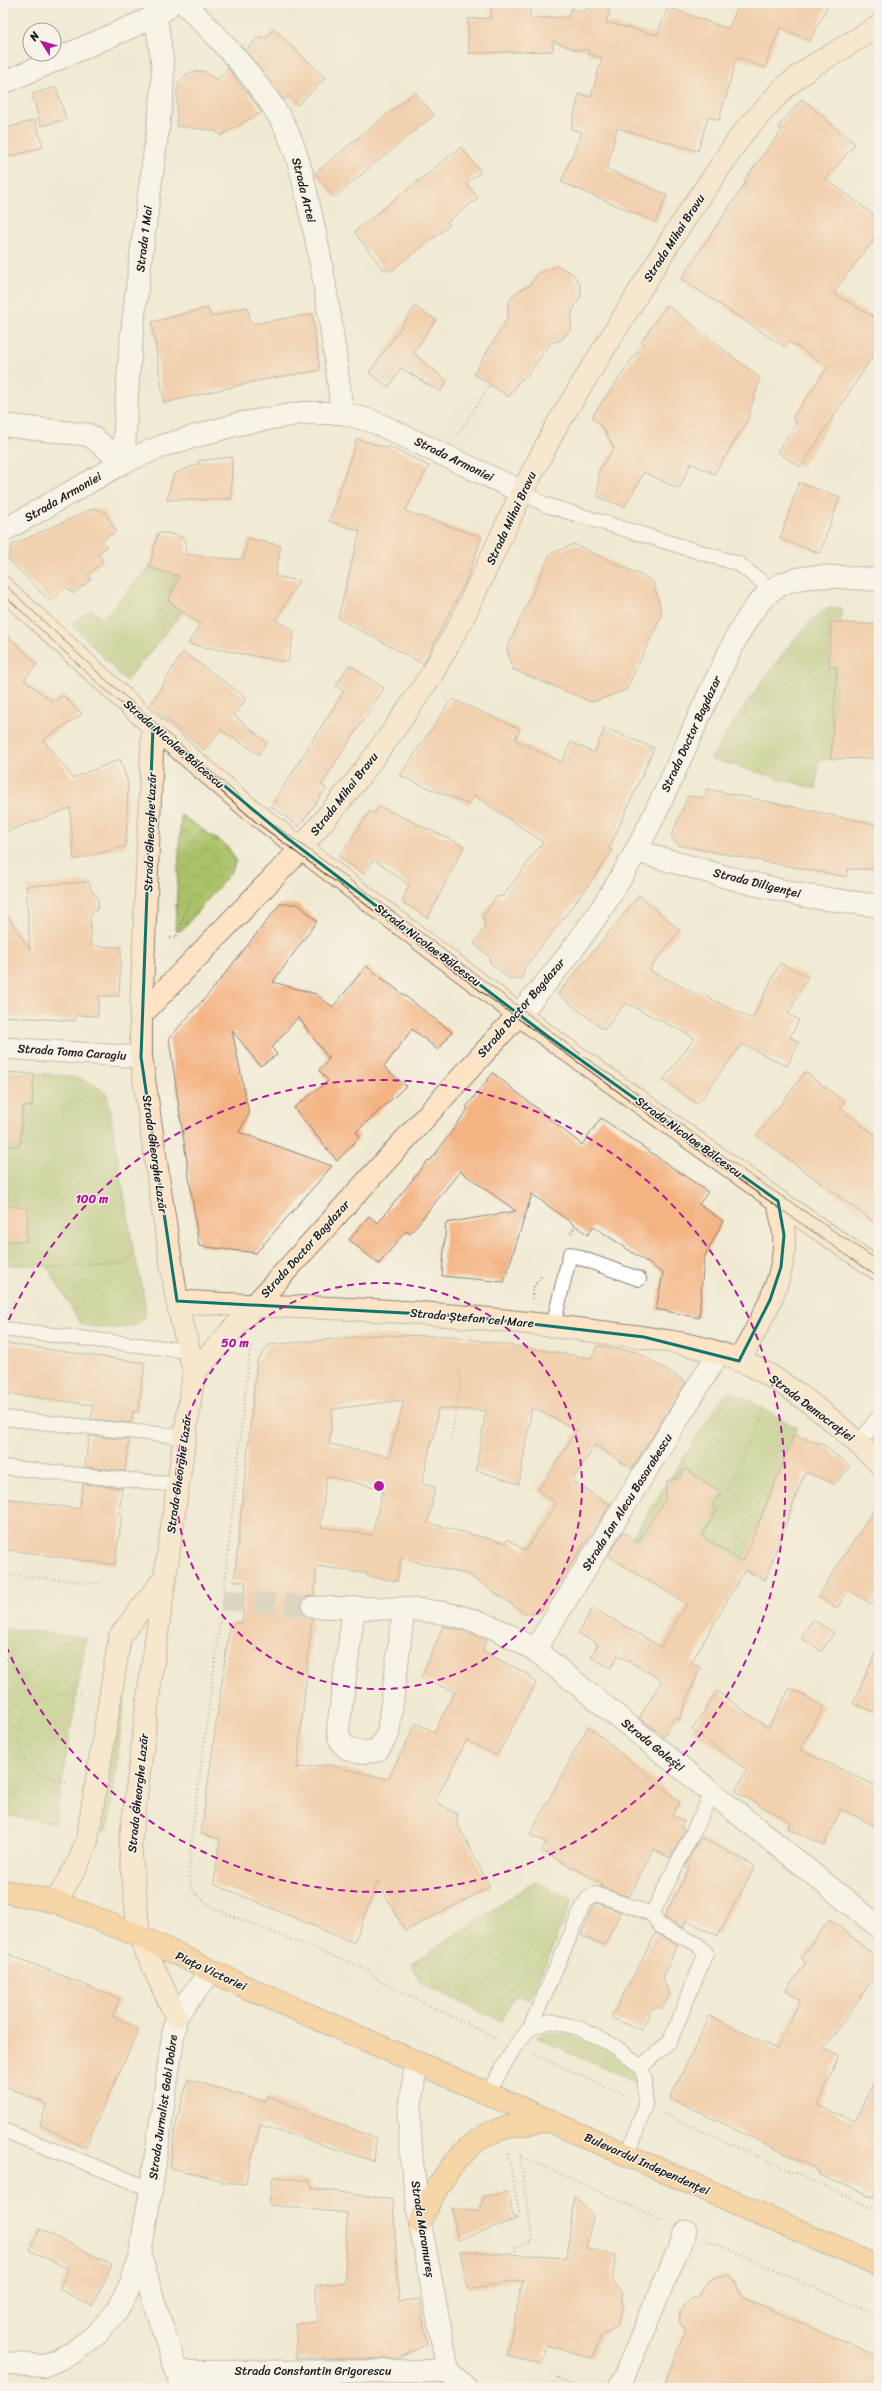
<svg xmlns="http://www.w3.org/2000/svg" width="882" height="2391" font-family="Sriracha,sans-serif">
<defs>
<pattern id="park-crowns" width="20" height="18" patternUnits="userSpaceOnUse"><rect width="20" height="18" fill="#aac167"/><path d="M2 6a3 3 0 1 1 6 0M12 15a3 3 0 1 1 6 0" fill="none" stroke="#92a559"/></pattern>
<pattern id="garden-furrows" width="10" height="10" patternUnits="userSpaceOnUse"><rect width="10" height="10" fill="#aac167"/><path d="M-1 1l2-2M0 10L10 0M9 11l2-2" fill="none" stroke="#92a559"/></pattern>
</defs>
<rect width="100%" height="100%" fill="#f7f3e8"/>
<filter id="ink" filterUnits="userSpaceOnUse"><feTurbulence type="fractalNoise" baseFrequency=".025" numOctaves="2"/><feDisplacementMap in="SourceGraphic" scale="8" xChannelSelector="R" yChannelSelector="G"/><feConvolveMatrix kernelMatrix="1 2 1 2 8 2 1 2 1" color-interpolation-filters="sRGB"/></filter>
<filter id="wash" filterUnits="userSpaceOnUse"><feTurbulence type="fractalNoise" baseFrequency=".012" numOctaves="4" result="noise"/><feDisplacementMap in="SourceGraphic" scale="16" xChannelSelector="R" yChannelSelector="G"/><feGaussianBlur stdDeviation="0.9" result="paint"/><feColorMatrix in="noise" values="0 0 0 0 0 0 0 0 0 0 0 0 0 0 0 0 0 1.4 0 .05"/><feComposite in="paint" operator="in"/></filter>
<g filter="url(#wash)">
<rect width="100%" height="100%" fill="#f1ead3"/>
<path fill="#aac167" stroke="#636e42" d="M124,1672L127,1679L109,1822L107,1829L103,1832L102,1820L121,1679Z
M544,2033C577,2033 624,2047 639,2079L638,2083L536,2037Z"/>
<path fill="url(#park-crowns)" stroke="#636e42" d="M181,815L228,847L236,860L232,871L181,931L175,929Z
M134,1253C137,1267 147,1302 145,1315C142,1326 125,1328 115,1328C104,1327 92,1328 81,1324L47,1266L106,1267L129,1260Z
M3,1628L86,1638L55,1823L3,1815Z"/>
<path fill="url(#garden-furrows)" stroke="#636e42" d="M149,567L179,576L168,601L183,612L126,681L72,624L91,610L103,618Z
M842,608L840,623H831L829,666L837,667L831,759L819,760L816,789L711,759C726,732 802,619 826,609C830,608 837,608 842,608Z
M3,1072C37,1074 80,1070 107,1094L134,1253L129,1260L121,1265L106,1267L3,1265Z
M732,1391L797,1428L728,1599L632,1538L723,1396Z
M535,1881L573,1900L529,2000L515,1994L502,2021L421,1984L412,1964Z"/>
<g id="blocks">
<path fill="#f4b382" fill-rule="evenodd" d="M491,3H530V18L568,17L572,8L585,13L588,3H612L606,22L657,35L668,7L728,29L738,7L729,3H829L810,41L780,27L765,68L737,57L719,120L708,117L698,151L617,128L607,169L667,195L656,222L561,182L582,132L571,129L579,94L591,97L602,58L588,54L589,50H577L553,41V51L469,53L468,19L491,18Z
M274,29L325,78L298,105L289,96L283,100L246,50L260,36L264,40Z
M228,68L262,112L220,136L216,131L177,126V92L179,83L185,75L192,72L204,71L217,80Z
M56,87L66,119L41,126L32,94Z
M415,92L434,115L334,197L315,173Z
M802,99L855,144L826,179L879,219V233L833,293L879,320V346L801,467L777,452L797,422L793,417L828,367L789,341L785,347L681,279L746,182L744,180L782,130L778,127Z
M35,120L43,147L3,159V129Z
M461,147L481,172L466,183L478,198L447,222L450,225L392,270H384L354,232Z
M558,266L573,274L580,284L581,295L572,312L571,330L561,340L550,343L526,378L521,379L509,397L474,374L508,317V304L515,293L530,285L538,273Z
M667,305L760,378L747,422L714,474L691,463L679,489L644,472L625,507L598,497L599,470L614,448L603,428L592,417L643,344L641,342Z
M247,307L251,324L312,314L320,370L261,380L164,403L152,322L208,308L211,317Z
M415,307L436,320L413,353L447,382L440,392L401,368L389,387L369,373Z
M357,439L387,448L388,446L429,466L405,511L482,537L465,583L423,664L338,618L360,531L329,521Z
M232,457L231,499L167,500L174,474L198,464V461Z
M799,483L840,497L820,553L780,539Z
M95,508L105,512L116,531L102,540L107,547L98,554L103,561L88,575L91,579L73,594L66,587L51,602L8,559L12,545Z
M158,533H168L186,539L185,554L208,557L243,560L248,538L281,546L275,576L299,581L276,620L294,631L288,662L188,644L200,624L168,601L179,576L149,567Z
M574,544L653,581L662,615L626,690L592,702L512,669L507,648L550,554Z
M831,622L879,625V758L831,759L837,667H829Z
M3,631L37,664L24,680L53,702L63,695L82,714L43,740L73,778L120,759L128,783L126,846L74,860L70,808L3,833Z
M183,652L247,698L234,715L267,743L259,754L221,730L204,750L150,705Z
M349,665L384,688L321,785L326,788L299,827L271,806L344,691L336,686Z
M452,699L520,729L515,740L562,762L571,742L594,753L605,728L654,748L609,849L612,851L591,882L525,967L522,978L511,980L489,962L491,958L474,944L485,928L483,916L496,897L503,896L543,842L474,795L470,805L400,776Z
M707,789L879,825V869H848L846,877L678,845L671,836L688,796L703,798Z
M379,806L464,846L428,918L402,902L409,885L374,859L364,874L339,857L370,811L374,814Z
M89,882L92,891L98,898V908L90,915L91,946L121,947L119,996H99L98,1016L75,1015V1021L3,1016V910L30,950L26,886Z
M639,896L680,930L649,970L696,994L697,992L752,1019L780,963L808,977L788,1014L799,1020L790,1037L799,1042L787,1066L742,1044L697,1104L663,1080L695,1038L626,1003L604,1030L558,994Z
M280,904H298L317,921L273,982L316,994L333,1007L366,966L452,1032L438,1050L412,1029L384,1067L406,1086L356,1132L360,1137L337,1161L294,1108L328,1081L319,1070L329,1059L298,1017L272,1048L277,1055L260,1066L232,1030L249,1114L239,1132L332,1166L256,1253L199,1246L169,1038L212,990Z
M3,1072L34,1074L32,1107L23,1106L20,1146H3Z
M805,1072L845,1102L840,1109L879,1138V1226L757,1136Z
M493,1073L582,1145L601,1118L708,1192L699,1204L723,1221L704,1258L699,1318L656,1309L663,1273L593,1226L588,1235L532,1194L504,1282L442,1276L446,1223L516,1211L460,1171L410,1234L406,1231L379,1264L349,1240L369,1216L378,1223L428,1160L430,1161L468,1109L466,1107Z
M3,1205L28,1208L26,1242L3,1241Z
M375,1335L450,1336L591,1358L598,1346L637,1352L686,1382L632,1469L595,1445L572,1481L610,1505L539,1613L530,1614L522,1611L469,1575L401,1558L397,1581L367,1576L368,1574L317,1566L314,1595L307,1597L301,1606L303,1613L312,1619L297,1768L327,1765L388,1779L416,1723L434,1732L455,1692L421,1678L443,1626L468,1632L487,1640L482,1651L531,1676L530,1678L536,1683L497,1756L467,1740L435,1801L458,1815L456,1821L490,1887L405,1931L378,1881L354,1943L214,1884L220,1839L201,1834L230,1623H242L246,1582L234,1581L257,1361L269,1345ZM404,1400L389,1457L329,1444L333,1409ZM532,1407L577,1430L538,1491L557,1503L525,1551L508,1539L505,1543L428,1523L435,1487L422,1484L432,1438L434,1439L438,1408L486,1411L476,1470L519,1484ZM326,1476L383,1489L372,1535L321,1527Z
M3,1343L145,1363L138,1412L133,1411L131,1423L91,1419L93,1405L3,1393Z
M794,1435L824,1445L850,1467L835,1484L805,1472L765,1580L745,1570L691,1663L700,1668L679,1720L675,1717L664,1736L639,1718L662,1680L618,1655L611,1668L591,1657L598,1644L578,1633L593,1608L661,1647L687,1604L608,1556L623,1532L638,1542L665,1500L667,1481L679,1478L685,1469L721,1492L712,1506L717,1510L702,1536L743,1562Z
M89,1436L129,1440L125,1471L85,1467Z
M83,1484L122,1488L119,1514L122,1515L115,1565L3,1549V1498L79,1509Z
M879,1502V1592L871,1604L849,1590L837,1608L818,1596Z
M813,1619L834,1633L821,1651L801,1638Z
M879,1645V1714L853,1703Z
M790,1688L824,1706L800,1750L879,1787V1828L841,1809L824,1845L788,1828L791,1822L735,1792L747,1770L692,1730L717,1691L768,1728Z
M588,1726L680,1802L672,1815L684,1821L680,1827L685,1830L670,1858L653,1849L629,1897L601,1887L602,1883L542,1851L546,1842L530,1835Z
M700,1837L755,1866L718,1936L686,1920L683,1928L664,1917L689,1869L685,1867Z
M597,1903L621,1912L605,1945L581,1936L593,1907Z
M830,1919L879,1959V1971L824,2049L839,2055L818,2106L855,2121L879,2071V2182L873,2197L818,2174L819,2170L670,2098L710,2016L777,2049L800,2000L786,1990L806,1963L801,1958Z
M656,1933L677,1944L663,1979L670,1995L662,2008H652L642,2030L611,2018Z
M3,1952L120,1999L112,2016L139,2029L85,2148L40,2125L47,2104L3,2085Z
M188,2079L265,2102L267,2096L376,2138L374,2161L260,2125L245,2184L221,2182L222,2180L170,2168L175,2128Z
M273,2177L310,2181L312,2188L393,2200L399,2301L420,2299L427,2344L397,2359L296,2358V2324L317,2322L316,2285L345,2283L347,2213L269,2205Z
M508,2192L513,2217L519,2218L458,2240L452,2208L480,2212L483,2197Z
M574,2196L593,2216L586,2248L616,2255L612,2279L621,2292L623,2308L617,2326L601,2336L593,2358L547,2345L542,2364L507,2355L523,2280L468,2289L460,2251L567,2258Z
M40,2229L112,2265L92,2306L59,2289L69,2269L29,2250Z
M728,2275L736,2283L741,2296L879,2358V2388H663L685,2331L679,2323L681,2310L690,2300L699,2296L705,2285L712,2279Z"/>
</g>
</g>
<g filter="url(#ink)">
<use href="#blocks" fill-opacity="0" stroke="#868378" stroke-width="1"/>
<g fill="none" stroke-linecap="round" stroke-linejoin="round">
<path stroke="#c6c1ae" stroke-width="21" stroke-dasharray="21 10" stroke-linecap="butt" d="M223,1600L313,1607"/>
<g stroke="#868378" stroke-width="16">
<path id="service" d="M522,492L546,505L739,564L772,590
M553,1326L570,1254L639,1279
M3,1329L189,1351
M3,1418L185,1437
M859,1443L879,1416
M3,1467L178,1485
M652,1914L712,1794
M530,2028L551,2021L579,2028L616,2047L641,2067L645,2080V2105L628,2156
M488,2093L515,2046L530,2028L583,1906L588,1898L596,1894L652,1914L660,1926L697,1944L706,1953L670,2041L641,2067
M3,2130L151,2189"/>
</g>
<g stroke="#868378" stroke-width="23">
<path id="pedestrian" d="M3,1048L141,1057
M313,1607L354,1608
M619,2388L686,2231"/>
</g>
<g stroke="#868378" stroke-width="24">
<path id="minor" d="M184,3C218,37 261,82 284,125C297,150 303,178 309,206C325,274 334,343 342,413
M3,83L156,16L167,8
M3,425L89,435L124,462
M124,462C126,340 147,218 162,96L163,68L156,16
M3,531L124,462L165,445L238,424L302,413H342L372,421L522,492
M636,851L730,878L805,896L879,906
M404,1608L388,1734L378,1750C358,1755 339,1752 338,1729L354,1608C399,1608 446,1608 489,1626C505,1632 520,1642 535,1650L879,1927
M535,1650L718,1354
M140,2254L156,2309L177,2372L181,2388
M3,2363L44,2366L72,2353L97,2334L117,2311L131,2284L140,2254L151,2189L176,2016L211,1971
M177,2372L448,2371"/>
</g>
<g stroke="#868378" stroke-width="24">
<path id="tertiary" d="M519,1014C563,965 605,909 636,851C664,799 687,742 712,688C727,658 745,611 772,590C800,569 846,578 879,580
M416,2062L409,2119L412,2163L420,2223L448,2371L466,2388"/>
</g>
<g stroke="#868378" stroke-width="24">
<path id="secondary" d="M3,588L153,726L252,811L546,1035L778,1201L879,1270
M153,726L141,1015V1057L160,1190L177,1301L194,1372L151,1676L130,1845L139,1936L176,2016
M141,1015L297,853L358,779L398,724L432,674L461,622L522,492L557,425L674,235L743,133L785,87L811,67L879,26
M177,1301C247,1307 318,1306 389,1311C457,1315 525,1322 593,1331C649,1338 712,1343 762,1371C804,1395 844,1429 879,1463
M739,1361C759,1324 787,1279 784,1235C783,1224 780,1212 778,1201
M194,1372L519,1014
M56,1902L79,1861L87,1841L120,1636L164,1579"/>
</g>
<g stroke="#868378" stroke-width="24">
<path id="primary" d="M3,1891L56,1902L139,1936L241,1985L879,2266
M420,2223C432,2192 458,2148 490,2133C507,2125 531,2124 550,2120"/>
</g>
<path stroke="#868378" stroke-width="2.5" stroke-dasharray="1 3" stroke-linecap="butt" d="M458,434L490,385
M170,938H176L193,891
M571,1233L575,1226
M532,1299L534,1286L542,1275
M250,1348L223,1600L190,1849C189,1883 185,1889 215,1909L368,1970L381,1982L496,2038
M451,1441L461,1380L458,1366
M718,1497L723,1499L765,1410
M3,1574L101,1584
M3,1728L20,1729
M66,1783L39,1774L22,1757C21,1749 18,1737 20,1729C28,1697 54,1695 82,1692
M535,2055L624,2095
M664,2114L879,2211
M508,2153L519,2212L515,2213
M520,2156L665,2221
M707,2240L879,2316
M517,2255L515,2247L533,2242L520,2156
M549,2388L558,2379L577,2388"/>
<use href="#service" stroke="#fff" stroke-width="14"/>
<use href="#pedestrian" stroke="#fff" stroke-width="21"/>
<use href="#minor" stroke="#fff" stroke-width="22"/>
<use href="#tertiary" stroke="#fff" stroke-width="22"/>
<use href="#secondary" stroke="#fee4c5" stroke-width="22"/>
<use href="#primary" stroke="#fdbc6f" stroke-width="22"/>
<path stroke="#1c1c1c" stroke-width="1" d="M3,583L103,677L261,815L406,921L586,1058L663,1111L747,1173L879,1261
M3,594L99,684L256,822L498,1004L742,1182L879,1278"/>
</g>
</g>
<path d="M0 0H882V2391H0ZM153,726L287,838L546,1035L778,1201L784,1235L781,1267L770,1300L739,1361L644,1337L462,1316L177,1301L141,1057Z" fill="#f1ead3" fill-opacity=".55" fill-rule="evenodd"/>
<path fill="none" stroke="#0f766e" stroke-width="3" stroke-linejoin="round" d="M153,726L287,838L546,1035L778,1201L784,1235L781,1267L770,1300L739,1361L644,1337L462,1316L177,1301L141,1057Z"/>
<g fill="none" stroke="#b5179e" stroke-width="2" stroke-dasharray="7 5">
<circle cx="379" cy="1486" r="203"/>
<path d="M4 1331A406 406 0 1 1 4 1641"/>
</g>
<g text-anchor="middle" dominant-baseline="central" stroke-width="3" stroke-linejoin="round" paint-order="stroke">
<g font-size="12" fill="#1c1c1c" stroke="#f7f3e8">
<text transform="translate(304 190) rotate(76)">Strada Artei</text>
<text transform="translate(674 238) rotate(-57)">Strada Mihai Bravu</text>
<text transform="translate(144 239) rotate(-83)">Strada 1 Mai</text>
<text transform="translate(454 459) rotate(26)">Strada Armoniei</text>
<text transform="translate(63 497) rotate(-30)">Strada Armoniei</text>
<text transform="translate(511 518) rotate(-65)">Strada Mihai Bravu</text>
<text transform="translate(691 734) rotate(-65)">Strada Doctor Bagdazar</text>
<text transform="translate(174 744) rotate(41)">Strada Nicolae Bălcescu</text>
<text transform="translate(344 794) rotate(-52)">Strada Mihai Bravu</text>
<text transform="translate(150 832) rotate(-88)">Strada Gheorghe Lazăr</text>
<text transform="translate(757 883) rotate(14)">Strada Diligenței</text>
<text transform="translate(428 945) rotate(37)">Strada Nicolae Bălcescu</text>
<text transform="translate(521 1008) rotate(-49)">Strada Doctor Bagdazar</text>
<text transform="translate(72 1052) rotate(4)">Strada Toma Caragiu</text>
<text transform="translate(689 1137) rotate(36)">Strada Nicolae Bălcescu</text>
<text transform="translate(155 1154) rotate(82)">Strada Gheorghe Lazăr</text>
<text transform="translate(305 1249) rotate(-48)">Strada Doctor Bagdazar</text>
<text transform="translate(472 1318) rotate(5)">Strada Ștefan cel Mare</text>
<text transform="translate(812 1408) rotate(37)">Strada Democrației</text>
<text transform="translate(179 1474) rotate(-82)">Strada Gheorghe Lazăr</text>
<text transform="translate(627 1502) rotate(-58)">Strada Ion Alecu Basarabescu</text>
<text transform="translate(653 1745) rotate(39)">Strada Golești</text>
<text transform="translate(138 1793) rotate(-84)">Strada Gheorghe Lazăr</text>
<text transform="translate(211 1971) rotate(25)">Piața Victoriei</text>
<text transform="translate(163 2107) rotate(-82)">Strada Jurnalist Gabi Dobre</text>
<text transform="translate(647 2164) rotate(24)">Bulevardul Independenței</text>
<text transform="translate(423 2229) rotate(81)">Strada Maramureș</text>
<text x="313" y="2371">Strada Constantin Grigorescu</text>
</g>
</g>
<circle cx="379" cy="1486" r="6" fill="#b5179e" stroke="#f7f3e8" stroke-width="2"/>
<g font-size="12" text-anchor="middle" font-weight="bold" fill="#b5179e" stroke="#f7f3e8" stroke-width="3" stroke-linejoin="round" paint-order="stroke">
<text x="92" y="1203">100 m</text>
<text x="235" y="1347">50 m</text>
</g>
<rect width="882" height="2391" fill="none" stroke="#f7f3e8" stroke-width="16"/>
<g transform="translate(42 42) rotate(307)"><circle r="19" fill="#f7f3e8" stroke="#9f9d96"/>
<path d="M0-3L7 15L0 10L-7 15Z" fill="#b5179e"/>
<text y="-6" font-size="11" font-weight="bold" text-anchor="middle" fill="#1c1c1c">N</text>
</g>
</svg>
